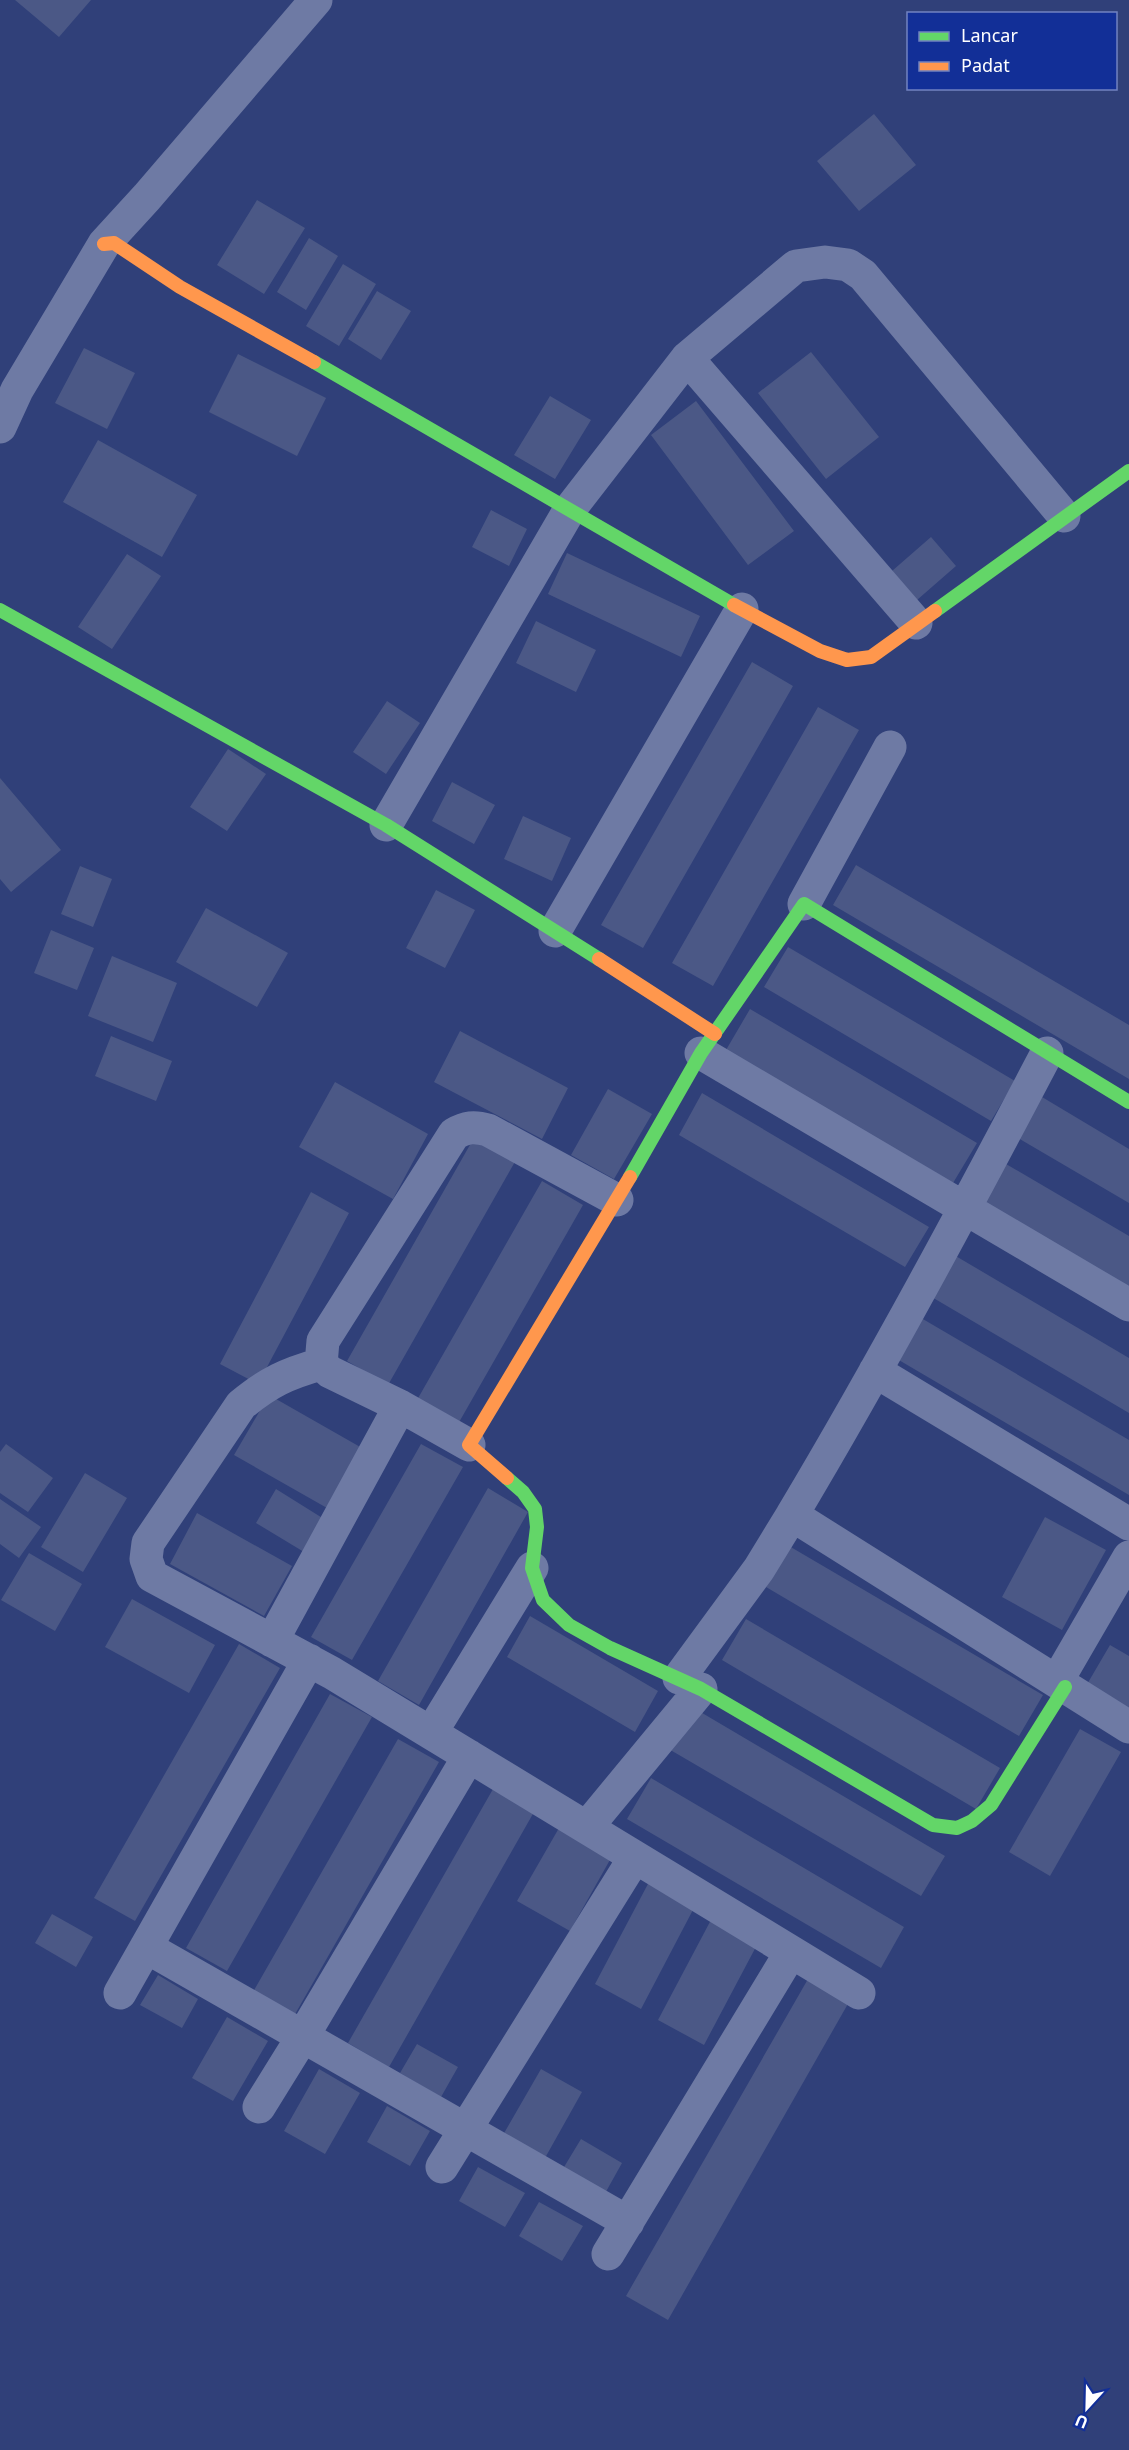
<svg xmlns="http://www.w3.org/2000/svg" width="1129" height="2450" font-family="'Noto Sans',sans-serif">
<rect width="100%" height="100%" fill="#304079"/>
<path fill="#4b5886" d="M15,0H91L59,37Z
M874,114L916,165L859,211L817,161Z
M257,200L305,228L264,294L217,265Z
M309,238L338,256L306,310L277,292Z
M343,264L376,284L339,346L306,326Z
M377,291L411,311L381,360L348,339Z
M84,348L135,373L107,429L55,403Z
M811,352L879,437L826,479L758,393Z
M238,354L326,398L297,456L209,412Z
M550,396L591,420L555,479L514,455Z
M696,401L794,531L748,565L651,435Z
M98,440L197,495L162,557L63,502Z
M491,510L527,529L509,566L472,547Z
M931,537L956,566L917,600L892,571Z
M567,553L700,616L681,657L548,594Z
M127,554L161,576L112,649L78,627Z
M536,621L596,650L576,692L516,663Z
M752,662L793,686L643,948L601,925Z
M387,701L420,723L386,774L353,752Z
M818,707L859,730L713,986L672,963Z
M228,749L266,774L227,831L190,807Z
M0,778L61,850L11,892L0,879Z
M452,782L495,805L474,844L432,821Z
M523,816L571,838L552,881L504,859Z
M856,865L1129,1025V1079L833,905Z
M80,866L112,879L93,927L61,914Z
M436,890L475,910L445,968L406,948Z
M206,908L288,953L257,1007L176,962Z
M51,930L94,948L77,990L34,973Z
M788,947L1015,1081L991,1121L764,987Z
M112,956L177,983L153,1042L88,1016Z
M750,1009L977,1143L953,1183L726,1050Z
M460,1031L568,1088L542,1139L434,1082Z
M111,1036L172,1061L156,1101L95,1076Z
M335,1082L428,1134L393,1199L299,1147Z
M608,1089L652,1114L614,1179L571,1155Z
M702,1093L929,1227L905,1267L679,1135Z
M1042,1097L1129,1149V1203L1018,1138Z
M475,1136L516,1160L388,1385L347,1361Z
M1006,1164L1129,1236V1291L982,1204Z
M542,1181L583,1205L458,1424L417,1400Z
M311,1192L349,1213L258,1384L220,1364Z
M954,1255L1129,1358V1413L930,1296Z
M916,1315L1129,1440V1495L892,1356Z
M269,1395L362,1448L327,1508L234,1455Z
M6,1444L53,1478L28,1512L0,1493V1452Z
M421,1444L463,1467L352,1660L311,1637Z
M85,1473L127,1498L83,1572L41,1547Z
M488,1488L528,1512L419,1705L378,1681Z
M276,1489L324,1519L304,1552L256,1523Z
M0,1499L41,1527L19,1558L0,1544Z
M197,1513L292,1566L264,1616L170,1564Z
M1045,1517L1106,1550L1062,1630L1002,1597Z
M789,1546L1043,1695L1019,1736L766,1587Z
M29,1553L82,1584L55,1631L1,1600Z
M132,1599L215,1645L189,1693L105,1647Z
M530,1616L658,1691L635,1732L507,1657Z
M746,1619L1000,1768L976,1809L722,1660Z
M239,1644L280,1668L135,1921L94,1898Z
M1110,1645L1129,1656V1711L1086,1686Z
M330,1694L372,1717L227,1971L186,1948Z
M692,1707L945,1856L921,1896L667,1748Z
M1080,1729L1121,1752L1050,1876L1009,1852Z
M398,1739L439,1762L294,2016L253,1992Z
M651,1778L904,1927L881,1968L627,1819Z
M493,1789L534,1812L389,2067L348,2043Z
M559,1828L611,1858L570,1931L517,1901Z
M649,1882L695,1906L641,2009L595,1984Z
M52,1914L93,1937L76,1967L35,1943Z
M712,1918L758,1943L704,2045L658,2020Z
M158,1975L198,1999L182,2028L140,2005Z
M808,1979L849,2002L668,2320L626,2296Z
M227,2017L268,2041L233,2101L192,2078Z
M417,2044L458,2067L441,2097L400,2073Z
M319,2069L360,2093L325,2154L284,2131Z
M541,2069L582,2092L545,2158L503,2135Z
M387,2106L430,2131L410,2166L367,2142Z
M581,2139L622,2163L603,2197L561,2172Z
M478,2167L525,2193L505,2227L459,2201Z
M539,2202L583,2226L562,2261L519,2236Z"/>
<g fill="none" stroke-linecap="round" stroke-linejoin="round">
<path stroke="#6e7aa4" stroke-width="33" d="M687,358L916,623
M0,427L17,390L104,244L147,197L316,0
M386,825L570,509L687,358L796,266L825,262L848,265L863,275L1064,516
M804,904L890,747
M555,931L742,609
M701,1053L1129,1305
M321,1364C286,1374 269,1382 241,1405L148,1543L146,1559L152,1576L332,1673L859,1993
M875,1371L1129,1524
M469,1445L400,1406L330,1372L321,1364L323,1341L454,1134C466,1127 474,1126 488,1130L617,1200
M792,1515C882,1364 965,1209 1047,1053
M272,1641L400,1406
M679,1678L759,1569L792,1515L1129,1727
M1057,1681L1129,1557
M431,1733L532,1568
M587,1827L701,1689
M146,1947L628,2222
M120,1993L309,1660
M259,2107L303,2036L469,1756
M442,2167L635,1857
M608,2254L791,1952"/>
<path stroke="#63d668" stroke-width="14" d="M314,362L734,605
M0,610L386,825L599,959
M935,611L1129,471
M630,1177L701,1053L804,904L1129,1102
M507,1478L523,1492L535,1509L537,1527L532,1568L543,1600L569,1625L610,1648L701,1689L933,1825L957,1828L972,1821L991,1805L1065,1687"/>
<path stroke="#ff974d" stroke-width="14" d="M104,244L114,243L180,287L314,362
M734,605L820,651L847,660L871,657L935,611
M599,959L715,1034
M507,1478L469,1445L630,1177"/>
</g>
<rect x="907" y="12" width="210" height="78" fill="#122f97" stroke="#7182c1" stroke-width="1.5"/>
<rect x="919" y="32" width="30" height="9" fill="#63d668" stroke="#7182c1" stroke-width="1.5"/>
<text x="961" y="42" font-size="18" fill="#ffffff">Lancar</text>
<rect x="919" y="62" width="30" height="9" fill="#ff974d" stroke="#7182c1" stroke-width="1.5"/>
<text x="961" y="72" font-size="18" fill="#ffffff">Padat</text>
<g transform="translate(1087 2408) rotate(202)" stroke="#122f97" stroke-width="4.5" paint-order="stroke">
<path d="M0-4.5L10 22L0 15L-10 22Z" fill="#ffffff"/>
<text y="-9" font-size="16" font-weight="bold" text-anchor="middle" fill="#ffffff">U</text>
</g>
</svg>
